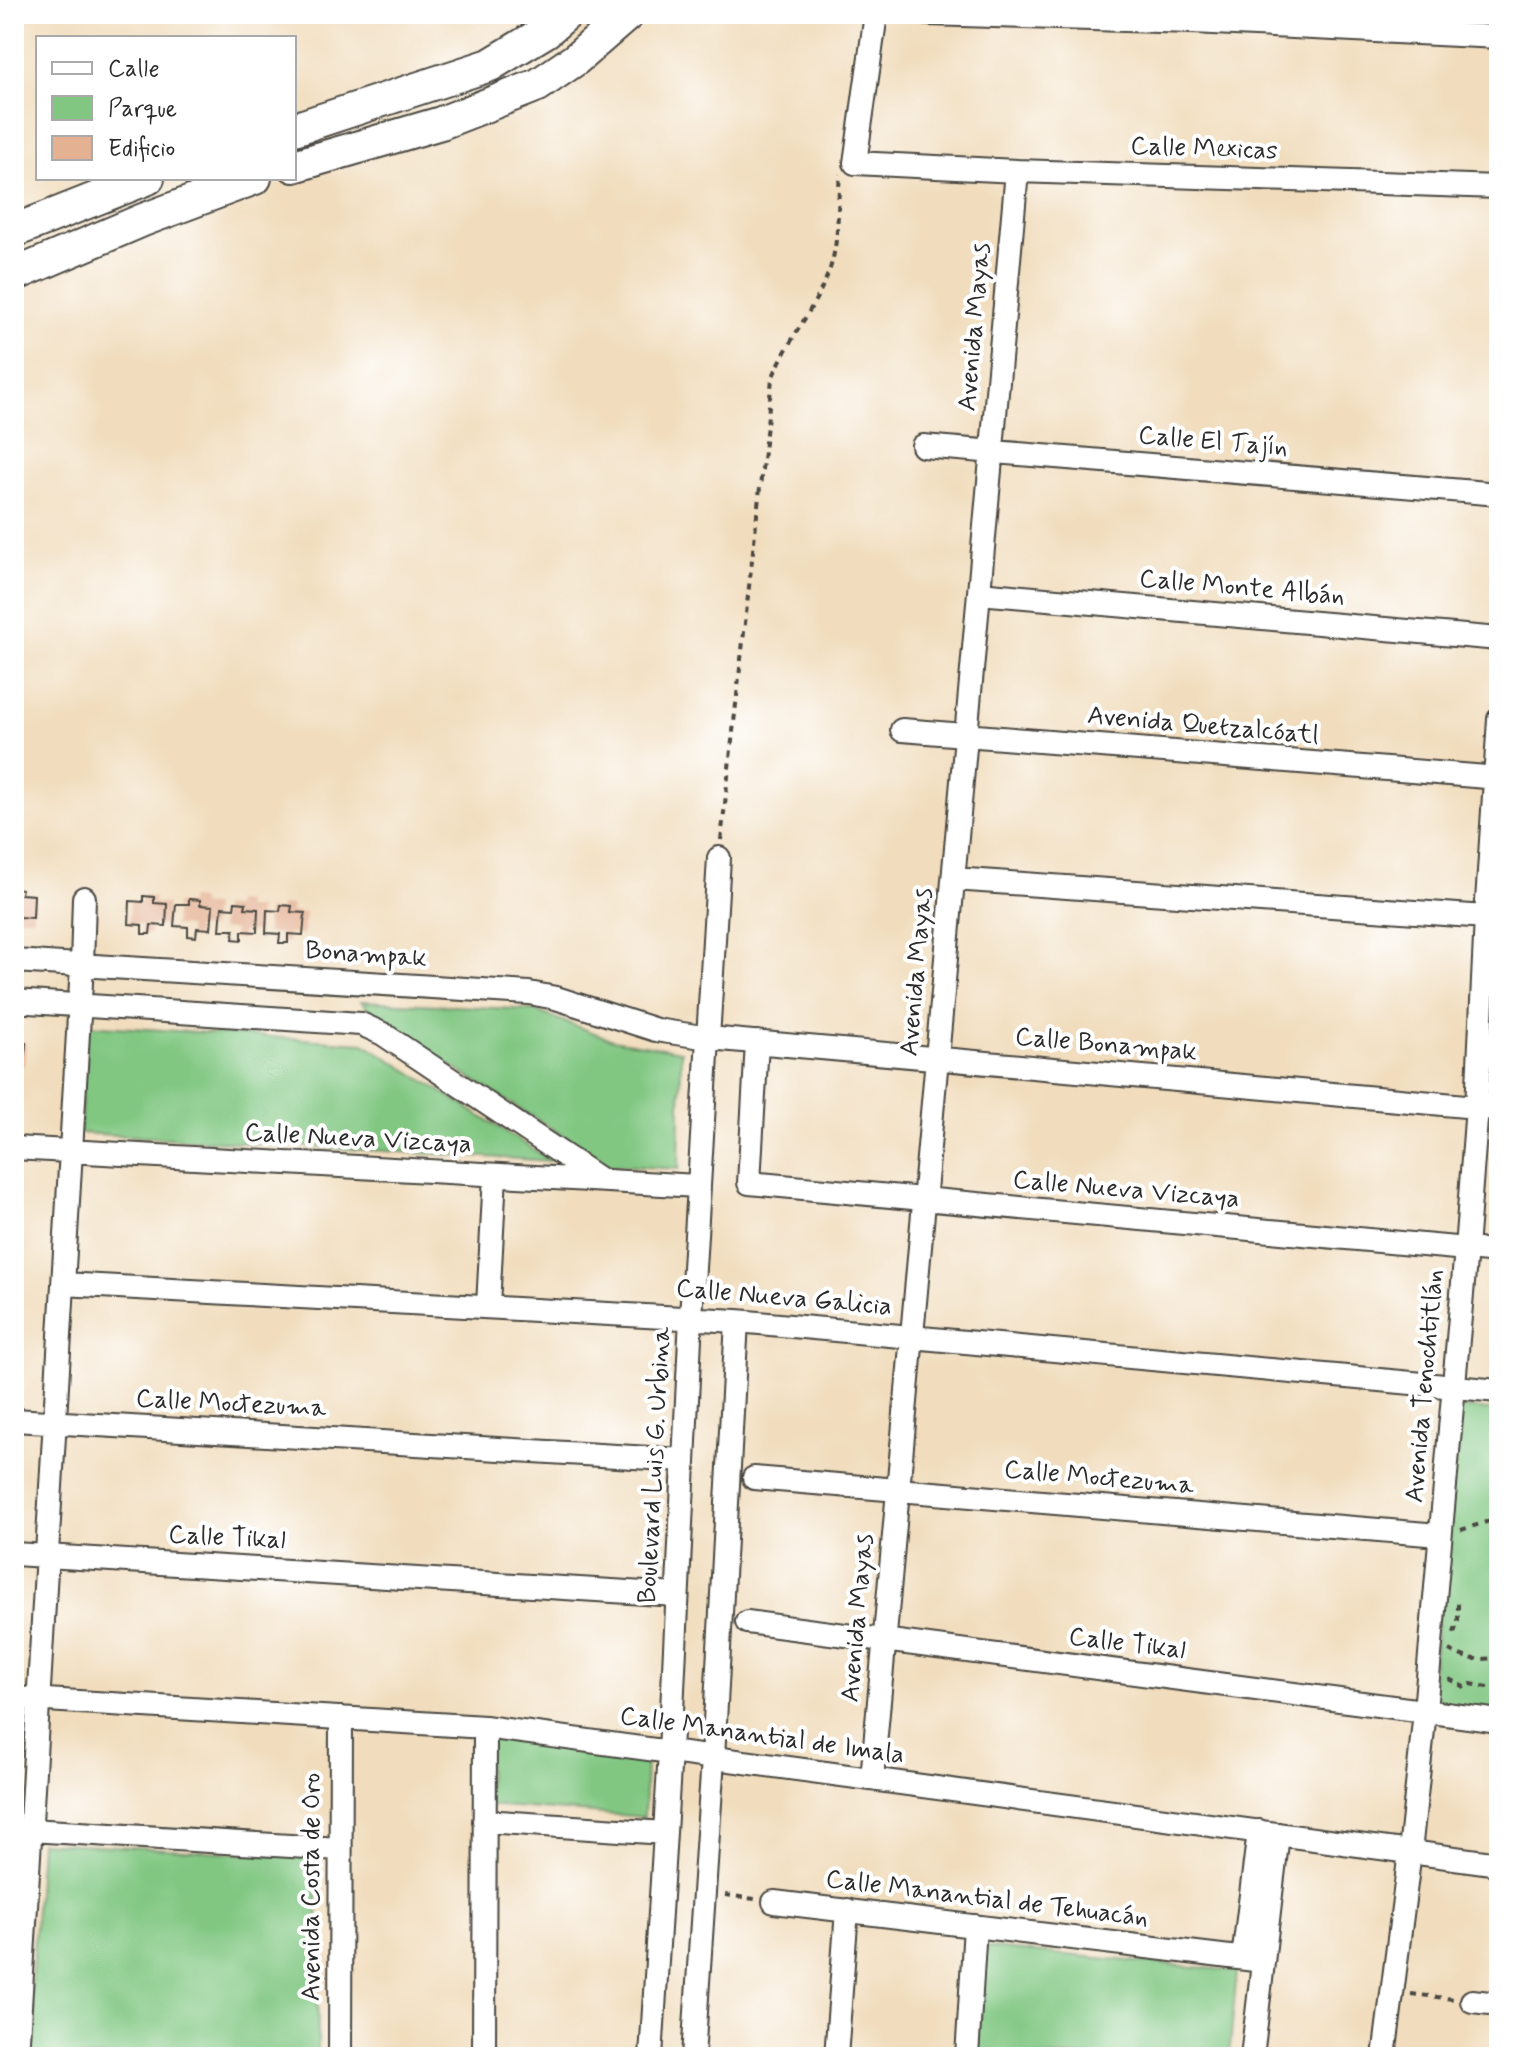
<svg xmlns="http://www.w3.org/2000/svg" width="1513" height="2071" font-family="Mynerve,sans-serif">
<rect width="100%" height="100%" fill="#fff"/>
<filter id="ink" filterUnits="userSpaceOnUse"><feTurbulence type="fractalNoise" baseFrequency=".0125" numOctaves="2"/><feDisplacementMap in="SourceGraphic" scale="16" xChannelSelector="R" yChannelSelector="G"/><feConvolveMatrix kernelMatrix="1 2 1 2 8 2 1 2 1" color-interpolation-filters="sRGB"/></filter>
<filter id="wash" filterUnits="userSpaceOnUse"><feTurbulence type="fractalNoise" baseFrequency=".006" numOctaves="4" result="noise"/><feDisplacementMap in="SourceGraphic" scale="32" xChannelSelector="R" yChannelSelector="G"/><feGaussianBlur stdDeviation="1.8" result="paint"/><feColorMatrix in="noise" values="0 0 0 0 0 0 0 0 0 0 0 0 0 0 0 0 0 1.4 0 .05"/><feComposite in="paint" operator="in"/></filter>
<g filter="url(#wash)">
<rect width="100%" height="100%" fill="#f1ddbd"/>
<path fill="#81c782" stroke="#567956" stroke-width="2" d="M361,1001L533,1010L613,1040L681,1051L679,1169L610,1165L379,1021Z
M86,1025L364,1043L552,1161L80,1133Z
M1456,1407L1499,1411V1710L1430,1702Z
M487,1738L646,1757L644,1817L488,1805Z
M40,1842L317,1857L318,2057H27Z
M981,1947L1237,1971L1229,2057H971Z"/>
<g id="blocks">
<path fill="#e4b192" d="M14,888L22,889L21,894L34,895L33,918L18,917L17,926L14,925Z
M143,896L154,897V903L167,904L166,926L151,925L150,934H142V925L129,924L130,901L143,902Z
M189,899L200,900V905L213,906L211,929L197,928L196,937L188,936V927L174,926L176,904H189Z
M235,902L246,903L245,908L258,909L257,932L242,931V940L233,939L234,930H220L222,907L234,908Z
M281,905L292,906L291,912L305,913L303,935L288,934V943H279L280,934L266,933L267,910L280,911Z
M14,1042L26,1043L24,1066L14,1065Z"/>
</g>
</g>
<g filter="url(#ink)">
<use href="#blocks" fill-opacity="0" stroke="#494641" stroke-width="2"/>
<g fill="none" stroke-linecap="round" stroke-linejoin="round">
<g stroke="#494641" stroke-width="26">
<path id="street" d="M876,14L855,163L1017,171L1499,187
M928,14L1192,22L1499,37
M923,446L1499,494
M979,593L1499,639
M902,730L1499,778
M954,879L1486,917
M14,961L529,993L556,998L656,1030L709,1038L1499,1109
M14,1001L361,1024L383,1034L601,1180
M757,1042L749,1183L1499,1252
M14,1148L698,1186
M63,1284L737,1321L1499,1391
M488,1306L495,1175
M14,1420L684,1460
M754,1478L1439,1535
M14,1554L677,1595
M747,1622L1499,1721
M14,1698L485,1727L1499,1864
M872,1779L1017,171
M484,1821L665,1833
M14,1829L340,1849
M774,1902L1263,1961
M1243,1958L1259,1831
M1472,2001L1499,2004
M17,2057L82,966L84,898
M340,2057L341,1718
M484,2057L485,1727
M651,2057L670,1752L691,1317L719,858
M693,2057L713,1758L737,1321
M836,2057L847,1910
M967,2057L975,1926
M1252,2057L1278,1834
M1384,2057L1410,1852L1425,1711L1466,1249L1477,1107L1486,917L1499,719"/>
</g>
<g stroke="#494641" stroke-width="36">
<path id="secondary" d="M294,129L490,65L546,31L566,14
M294,166L441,123L538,85L576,59L628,14
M14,231L148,178
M14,275L143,220L255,178"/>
</g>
<path stroke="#494641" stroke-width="4" stroke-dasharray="6 6" stroke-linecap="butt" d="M721,840L772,379C787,342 813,311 828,274C840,244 837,206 840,174
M1461,1530L1499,1518
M1454,1633L1458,1621V1598
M1449,1650C1469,1660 1477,1661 1499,1657
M1449,1679L1464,1687L1471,1684L1499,1689
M725,1895L755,1899
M1411,1994L1454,1999"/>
<use href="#street" stroke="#fff" stroke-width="22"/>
<use href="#secondary" stroke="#fff" stroke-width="32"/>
</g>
</g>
<g text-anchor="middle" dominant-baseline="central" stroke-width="8" stroke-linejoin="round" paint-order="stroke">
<g font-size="26" fill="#2b2b2b" stroke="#fff">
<text transform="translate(1204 149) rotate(2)">Calle Mexicas</text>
<text transform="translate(975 327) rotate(-85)">Avenida Mayas</text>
<text transform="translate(1213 442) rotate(5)">Calle El Tajín</text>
<text transform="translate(1242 588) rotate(5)">Calle Monte Albán</text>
<text transform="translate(1203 726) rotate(5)">Avenida Quetzalcóatl</text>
<text transform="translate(366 955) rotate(4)">Bonampak</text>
<text transform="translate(917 972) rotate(-85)">Avenida Mayas</text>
<text transform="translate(1106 1045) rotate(5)">Calle Bonampak</text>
<text transform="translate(358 1139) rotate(3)">Calle Nueva Vizcaya</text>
<text transform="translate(1126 1190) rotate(5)">Calle Nueva Vizcaya</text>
<text transform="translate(784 1298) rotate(5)">Calle Nueva Galicia</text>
<text transform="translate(1425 1386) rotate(-85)">Avenida Tenochtitlán</text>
<text transform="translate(231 1404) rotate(3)">Calle Moctezuma</text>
<text transform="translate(655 1465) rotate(-87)">Boulevard Luis G. Urbina</text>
<text transform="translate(1099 1478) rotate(5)">Calle Moctezuma</text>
<text transform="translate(227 1538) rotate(3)">Calle Tikal</text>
<text transform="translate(858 1618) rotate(-85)">Avenida Mayas</text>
<text transform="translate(1127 1644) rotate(7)">Calle Tikal</text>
<text transform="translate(762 1736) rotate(8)">Calle Manantial de Imala</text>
<text transform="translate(312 1887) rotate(-90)">Avenida Costa de Oro</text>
<text transform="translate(987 1899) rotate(7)">Calle Manantial de Tehuacán</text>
</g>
</g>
<rect width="1513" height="2071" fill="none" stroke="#fff" stroke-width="48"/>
<rect x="36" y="36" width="260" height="144" fill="#ffffff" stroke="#aaaaaa" stroke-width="2"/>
<rect x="52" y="62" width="40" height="12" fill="#ffffff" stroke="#aaaaaa" stroke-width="2"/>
<text x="108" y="76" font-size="24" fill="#2b2b2b">Calle</text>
<rect x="52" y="96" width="40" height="24" fill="#81c782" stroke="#aaaaaa" stroke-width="2"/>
<text x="108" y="116" font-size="24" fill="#2b2b2b">Parque</text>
<rect x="52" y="136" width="40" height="24" fill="#e4b192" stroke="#aaaaaa" stroke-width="2"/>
<text x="108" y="156" font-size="24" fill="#2b2b2b">Edificio</text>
</svg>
